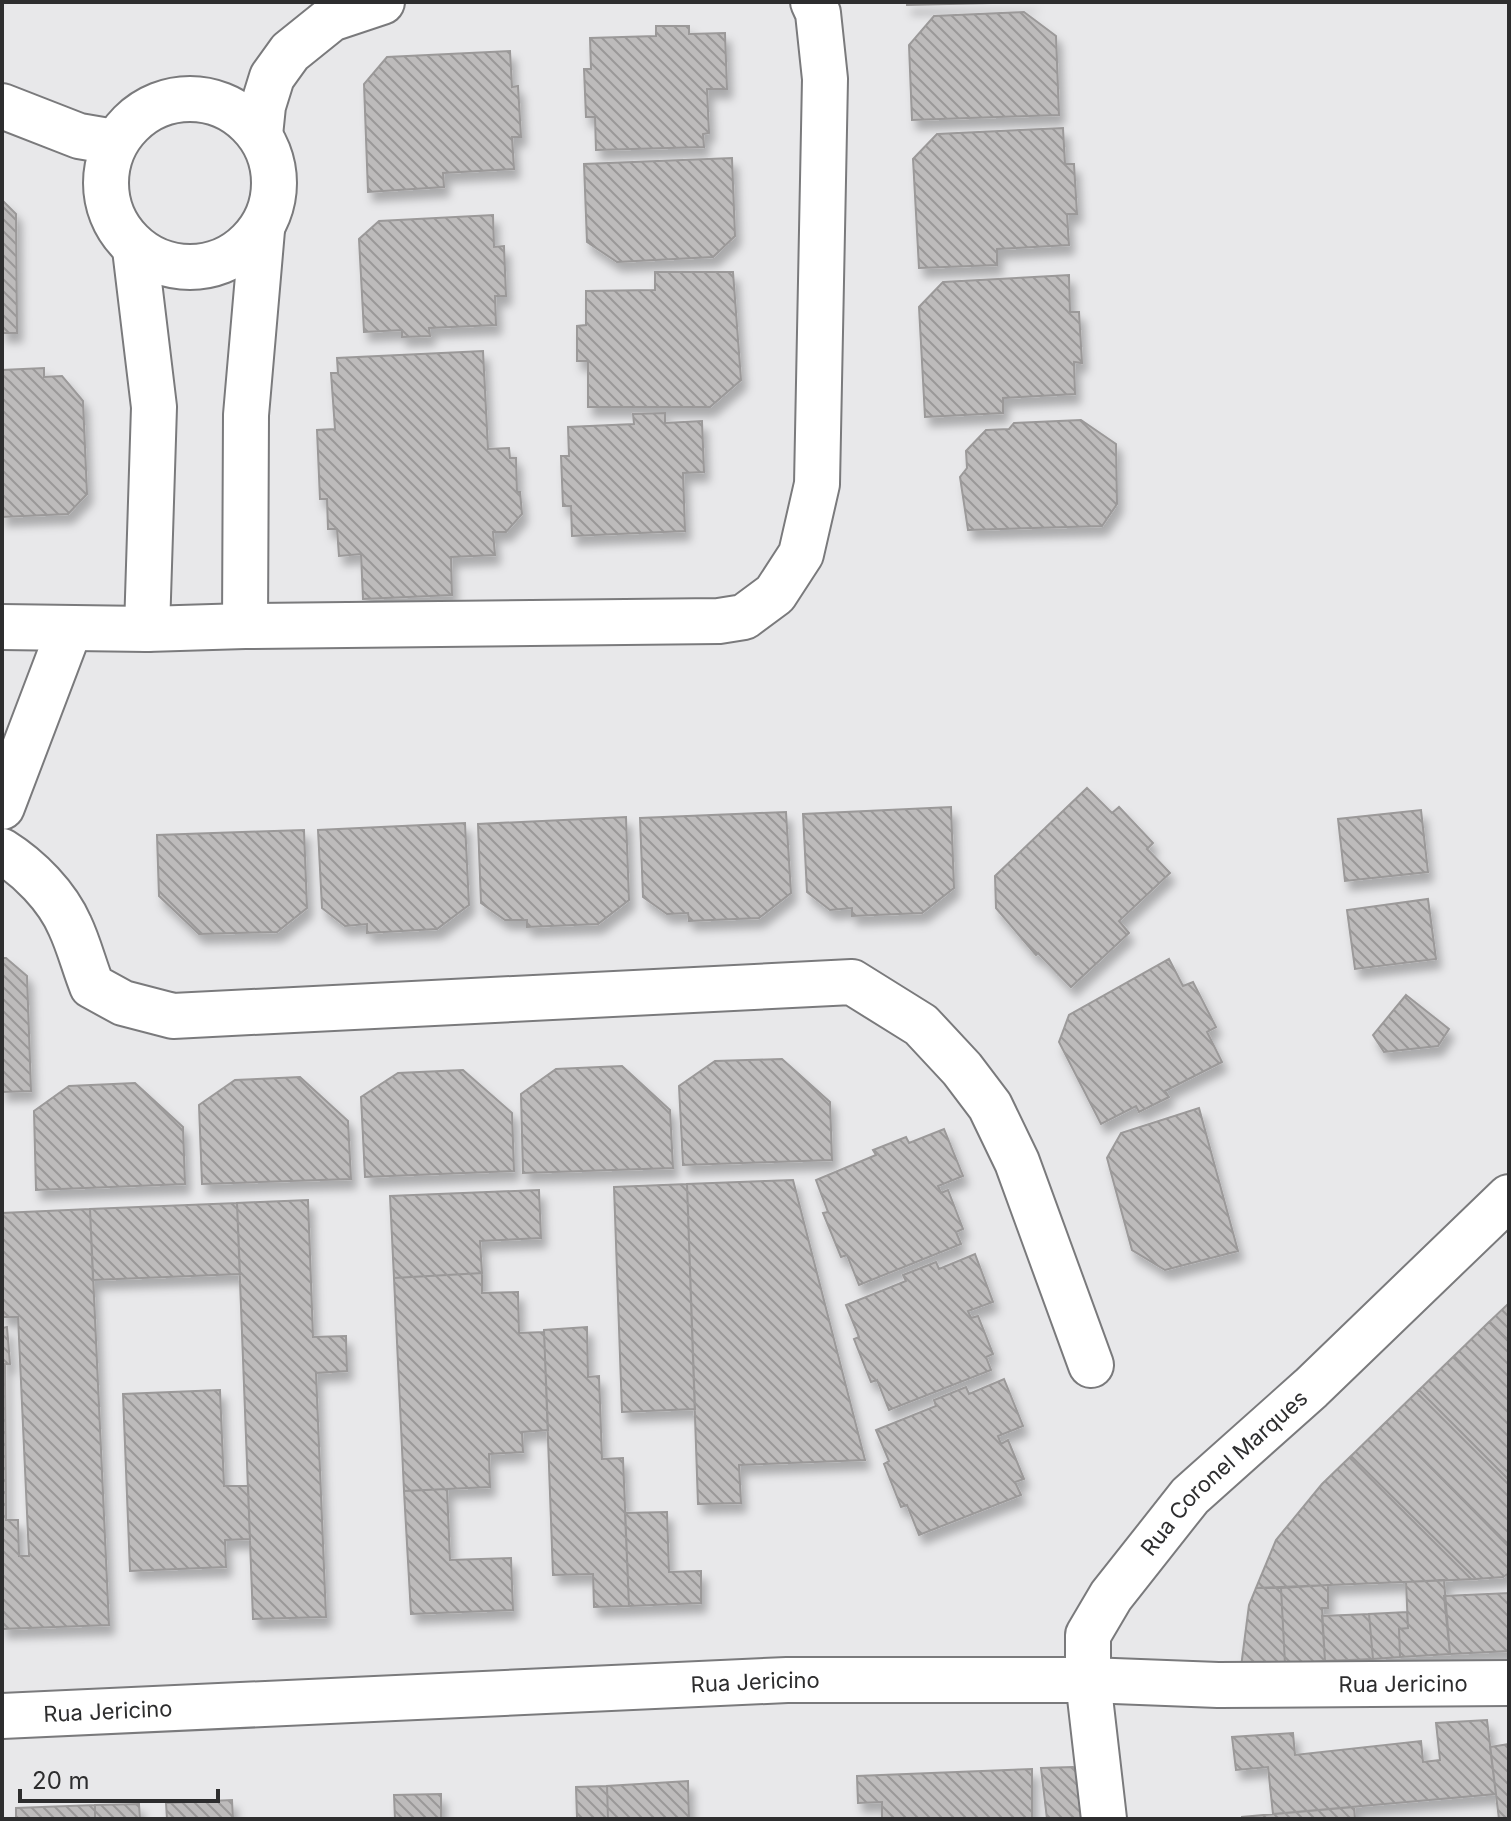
<svg xmlns="http://www.w3.org/2000/svg" width="1511" height="1821" font-family="Inter,sans-serif">
<defs>
<pattern id="building-back-hatch" width="6" height="6" patternUnits="userSpaceOnUse" patternTransform="scale(2)"><rect width="6" height="6" fill="#bdbbbb"/><path d="M-1 5l2 2M0 0l6 6M5-1l2 2" fill="none" stroke="#9a9898"/></pattern>
<filter id="shadow"><feDropShadow dx="5" dy="9" stdDeviation="4" flood-color="#0004"/></filter>
</defs>
<rect width="100%" height="100%" fill="#e8e8ea"/>
<path fill="url(#building-back-hatch)" stroke="#9b9999" stroke-width="2" filter="url(#shadow)" d="M907,2H1033L907,5Z
M1024,12L1056,36L1059,115L912,120L909,45L934,16Z
M656,26H689V34L725,33L727,89H707L709,133L703,134L704,147L596,150L595,117H586L584,69H591L590,38L656,36Z
M510,51L512,87L518,86L521,137H512L514,169L443,173L444,187L368,192L364,84L387,57Z
M1063,128L1065,164H1074L1077,214H1067L1069,245L997,249V265L919,268L913,159L937,134Z
M732,158L735,236L713,257L617,262L587,242L584,164Z
M2,200L16,214L17,333H2Z
M493,215L494,247L504,246L506,296H495L496,325L429,328L430,336L402,337V330L364,332L359,239L379,221Z
M655,272H733L741,380L710,407H588V361H577V326L586,325V291L655,290Z
M1069,275L1070,312H1079L1082,363L1074,362L1075,394L1003,398V413L925,417L919,307L943,282Z
M483,351L488,449L509,448L510,458H516L517,492H520L522,514L506,532H493L495,555L451,557L452,595L363,599L361,554L339,556L337,529H328L327,499H320L317,430L335,429L331,373H338L337,358Z
M44,368V377L62,376L83,401L87,494L68,514L2,517V370Z
M665,413V423L702,421L704,472L683,473L685,531L572,536L571,506H563L561,456H569L568,427L634,424L633,414Z
M1081,420L1116,444L1117,504L1102,526L968,530L960,477L967,468L966,451L986,430L1009,429L1014,423Z
M1087,788L1112,813L1119,807L1153,843L1147,849L1170,873L1119,921L1129,933L1071,987L1038,953L1036,955L996,908L995,876Z
M951,807L954,888L922,913L852,916V908L830,910L807,892L803,814Z
M1421,810L1428,872L1345,881L1338,819Z
M786,812L791,893L759,918L689,921L688,913L667,914L643,897L640,818Z
M626,817L629,900L598,924L527,927V920H505L481,903L478,824Z
M465,823L469,905L437,929L367,933V924L345,926L322,908L318,830Z
M304,830L307,908L277,932L199,934L159,896L157,835Z
M1428,899L1436,959L1355,969L1347,910Z
M2,958H6L27,976L31,1091L2,1092Z
M1169,959L1183,986L1193,982L1216,1027L1207,1032L1222,1062L1165,1091L1169,1097L1139,1112L1136,1106L1101,1124L1059,1042L1069,1015Z
M1406,995L1449,1029L1438,1046L1384,1052L1373,1035Z
M782,1059L830,1102L832,1160L683,1165L679,1086L715,1061Z
M622,1066L670,1110L673,1168L523,1173L521,1094L556,1069Z
M463,1070L512,1113L514,1171L365,1177L361,1097L398,1073Z
M300,1077L348,1121L351,1179L202,1184L199,1105L235,1080Z
M135,1083L183,1127L185,1184L36,1190L34,1111L69,1086Z
M1199,1108L1238,1251L1165,1270L1132,1250L1107,1158L1121,1133Z
M944,1129L963,1176L938,1186L941,1193L948,1190L963,1229L956,1232L961,1244L859,1285L847,1255L841,1257L823,1213L828,1212L816,1180L876,1155L873,1150L906,1137L909,1143Z
M793,1180L865,1460L739,1465L741,1503L698,1504L687,1184Z
M687,1184L695,1409L622,1412L614,1187Z
M539,1190L541,1238L480,1241L482,1273L394,1278L390,1196Z
M308,1200L313,1337L346,1336L347,1371L316,1373L326,1617L253,1619L237,1203Z
M237,1203L240,1274L93,1280L90,1209Z
M90,1209L109,1625L2,1629V1328L7,1327L10,1364H5L6,1520H18L19,1556H29L18,1317H2V1213Z
M975,1254L993,1302L968,1311L971,1318L978,1316L993,1354L986,1357L991,1370L889,1410L877,1380L871,1382L854,1339L859,1337L846,1305L906,1281L903,1275L936,1262L939,1269Z
M482,1273V1293L518,1292L519,1333L544,1332L548,1430L522,1432L523,1452L489,1454L490,1487L404,1491L394,1278Z
M1509,1303V1342L1489,1322Z
M1489,1322L1509,1342V1413L1454,1356Z
M587,1327L588,1377L599,1376L602,1459L623,1458L629,1606L594,1607L593,1574L553,1575L544,1330Z
M1454,1356L1509,1413V1480L1419,1390Z
M1004,1379L1023,1426L998,1436L1001,1444L1008,1440L1024,1479L1015,1482L1021,1495L919,1535L907,1505L901,1507L884,1464L889,1461L876,1430L936,1406L934,1400L966,1387L969,1394Z
M220,1390L224,1486H248L250,1539L225,1540L226,1567L130,1571L123,1394Z
M1419,1390L1509,1480V1547L1386,1422Z
M1386,1422L1509,1547V1573L1503,1577L1476,1579L1351,1456Z
M1351,1456L1476,1579L1256,1588L1276,1540L1322,1484Z
M447,1489L450,1560L511,1558L513,1610L411,1614L404,1491Z
M667,1512L669,1572L701,1571V1603L629,1606L625,1513Z
M1444,1580L1450,1654L1400,1657L1399,1629L1408,1628L1406,1582Z
M1328,1585V1608H1322L1325,1661L1285,1664L1281,1588Z
M1256,1588H1281L1285,1664L1241,1667L1249,1605Z
M1509,1593V1651L1450,1654L1444,1596Z
M1407,1612L1408,1628L1399,1629L1400,1657L1373,1659L1369,1614Z
M1369,1614L1373,1659L1325,1661L1322,1616Z
M1487,1720L1496,1794L1273,1814L1268,1767L1236,1770L1232,1737L1293,1733L1295,1755L1421,1741L1423,1762L1440,1760L1436,1723Z
M1509,1744V1819H1499L1490,1747Z
M1073,1767L1091,1783L1095,1819H1047L1041,1768Z
M1032,1769V1819H882V1802L858,1803L857,1776Z
M688,1781L689,1819H608L607,1786Z
M607,1786L608,1819H554L577,1818L576,1787Z
M441,1794V1819H395L394,1795Z
M232,1800L233,1819H167L166,1803Z
M139,1804L140,1819H95V1805Z
M95,1805V1819H16V1808Z
M1354,1807L1355,1819H1242V1817Z"/>
<g fill="none" stroke-linecap="round" stroke-linejoin="round">
<g stroke="#7a7a7c" stroke-width="48">
<g id="minor">
<circle cx="190" cy="183" r="84"/>
<path d="M2,106L79,136L114,142"/>
<path d="M260,135L263,106L272,77L290,52L331,19L382,2"/>
<path d="M135,249L154,407L147,629"/>
<path d="M245,626L246,415L262,230"/>
<path d="M2,627L147,629L245,626L719,621L744,617L775,594L801,554L817,484L825,79L818,13L813,2"/>
<path d="M2,807L70,628"/>
<path d="M2,851C29,868 57,896 70,926C79,945 84,966 92,986L123,1003L173,1016L852,982L921,1025L962,1069L990,1106L1017,1162L1091,1365"/>
<path id="s1" d="M2,1716L787,1680H1088L1218,1685L1509,1683"/>
<path id="s2" d="M1104,1819L1088,1680V1635L1111,1596L1190,1496L1311,1388L1509,1197"/>
</g>
</g>
<use href="#minor" stroke="#fff" stroke-width="44"/>
</g>
<g text-anchor="middle" dominant-baseline="central" stroke-width="8" stroke-linejoin="round" paint-order="stroke">
<g font-size="22" fill="#2d2d2e" stroke="#e8e8ea">
<text stroke="none"><textPath href="#s2" startOffset="398">Rua Coronel Marques</textPath></text>
<text stroke="none"><textPath href="#s1" startOffset="754">Rua Jericino</textPath></text>
<text stroke="none"><textPath href="#s1" startOffset="1402">Rua Jericino</textPath></text>
<text stroke="none"><textPath href="#s1" startOffset="106">Rua Jericino</textPath></text>
</g>
</g>
<rect width="1511" height="1821" fill="none" stroke="#2d2d2e" stroke-width="8"/>
<path d="M20 1789v12h198v-12" fill="none" stroke="#2d2d2e" stroke-width="4"/>
<text x="32" y="1789" font-size="24" fill="#2d2d2e" stroke="#e8e8ea" stroke-width="6" paint-order="stroke">20 m</text>
</svg>
